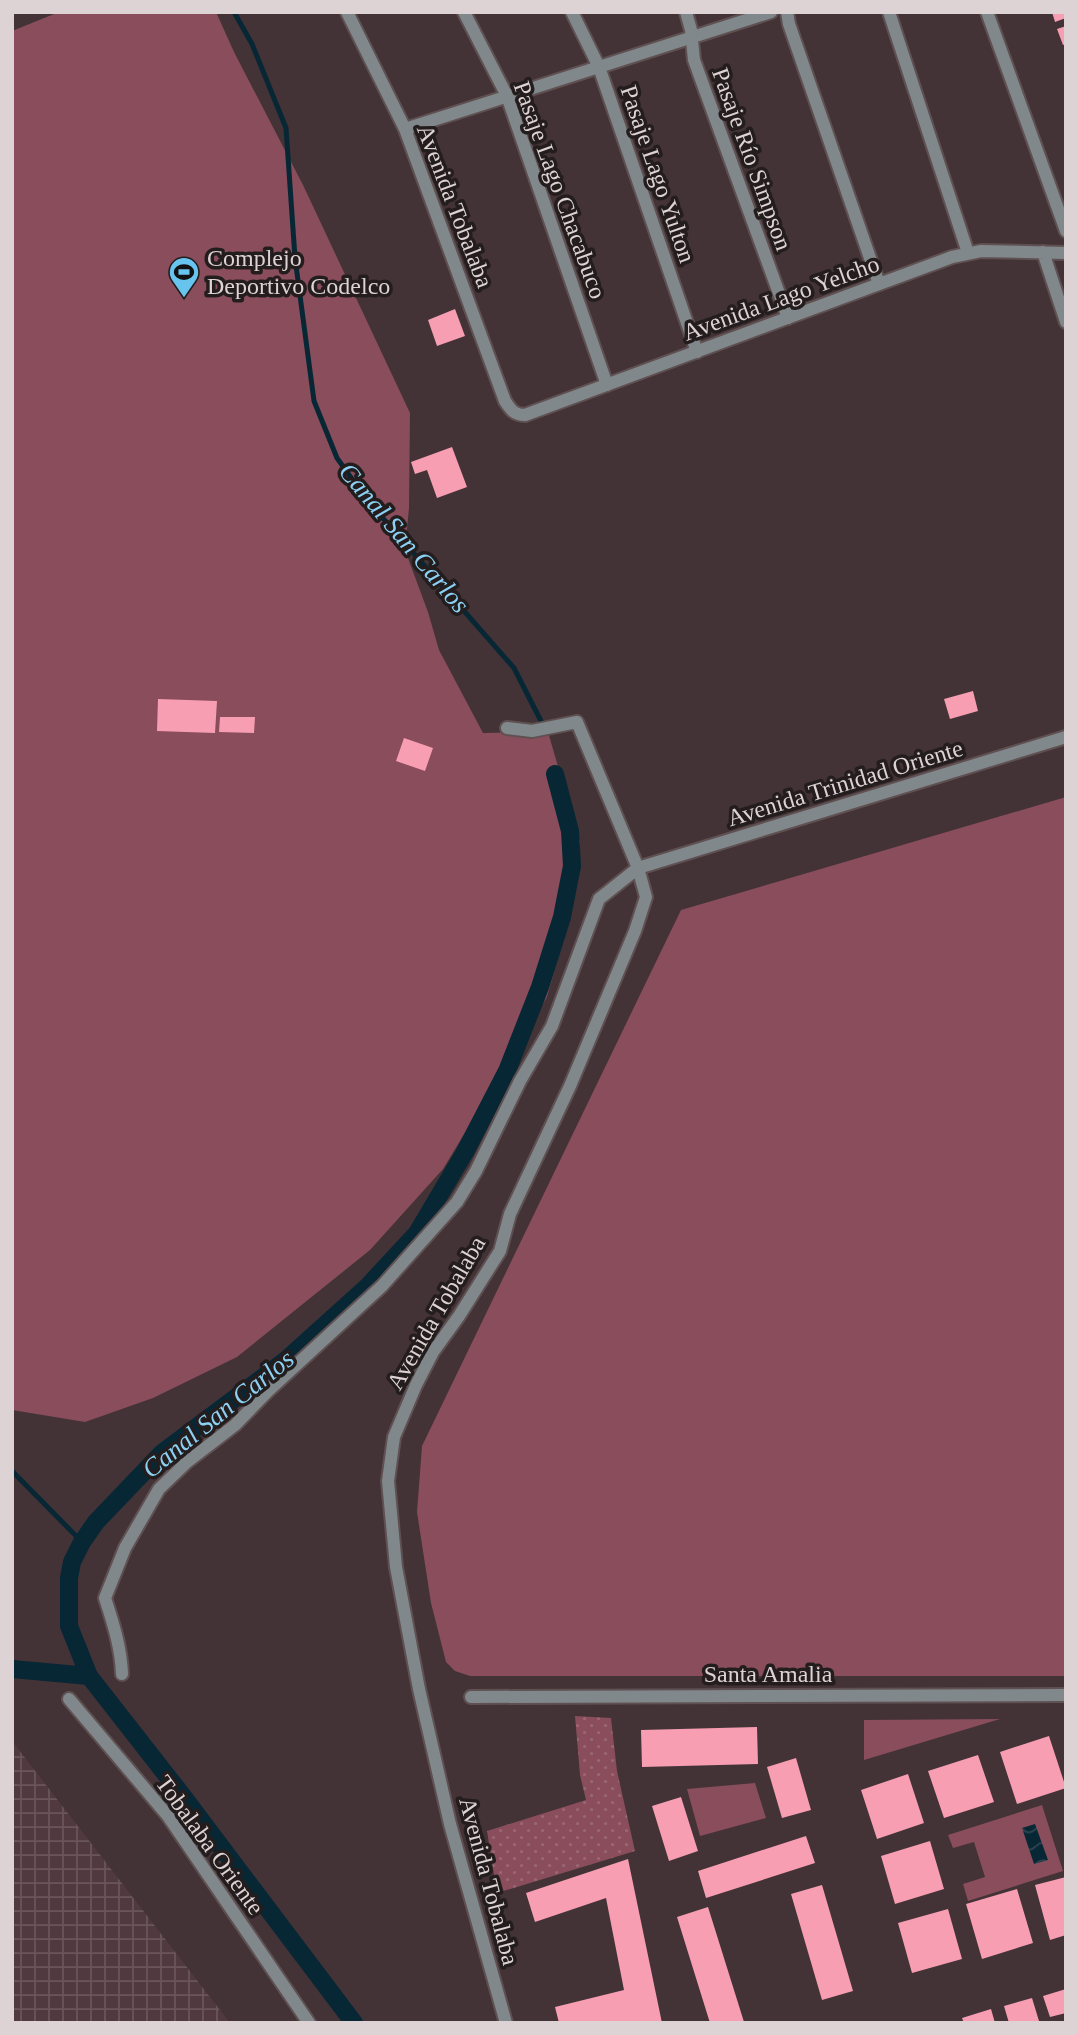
<svg xmlns="http://www.w3.org/2000/svg" width="1078" height="2035" font-family="'Times New Roman',serif">
<defs>
<pattern id="industrial-grid" width="8" height="8" patternUnits="userSpaceOnUse" patternTransform="scale(1.75)"><rect width="8" height="8" fill="#513a3f"/><path d="M0 4h8M4 0v8" fill="none" stroke="#6a565a"/></pattern>
<pattern id="park-dots" width="8" height="8" patternUnits="userSpaceOnUse" patternTransform="scale(1.75)"><rect width="8" height="8" fill="#894d5c"/><path d="M2 2h.1M6 6h.1" fill="none" stroke="#996672" stroke-width="1.8" stroke-linecap="round"/></pattern>
<pattern id="water-waves" width="16" height="10" patternUnits="userSpaceOnUse" patternTransform="scale(1.75)"><rect width="16" height="10" fill="#082735"/><path d="M0 5q4-4 8 0t8 0" fill="none" stroke="#2c4551"/></pattern>
</defs>
<rect width="100%" height="100%" fill="#433336"/>
<path fill="url(#industrial-grid)" d="M12,1741L230,2023H12Z"/>
<path fill="#894d5c" d="M59,12H216L234,52L303,185L410,413L409,508L405,550L428,612L439,650L483,733L548,732L580,842L571,913L547,997L443,1169L370,1250L237,1357L153,1398L85,1422L12,1410V31Z
M1066,797V1676H470L455,1671L446,1662L431,1603L417,1512L422,1446L681,910Z
M1000,1719L864,1760V1720Z
M755,1783L766,1818L700,1836L687,1789Z
M1042,1805L1063,1871L968,1901L963,1884L985,1877L974,1842L953,1848L948,1835Z"/>
<path fill="url(#park-dots)" d="M575,1716L611,1718L617,1771L635,1851L497,1893L487,1831L586,1800L580,1775Z"/>
<path fill="url(#water-waves)" d="M1035,1824L1048,1860L1034,1864L1022,1828Z"/>
<g fill="none" stroke-linecap="round" stroke-linejoin="round">
<path stroke="#082735" stroke-width="5" d="M234,12L252,44L286,128L295,258L314,401L337,458L367,500L514,668L542,723
M12,1471L82,1542"/>
<path stroke="#082735" stroke-width="18" d="M12,1669L89,1676
M354,2023L182,1795L89,1676L69,1626V1578L72,1562L82,1542L96,1522L162,1453L286,1360L367,1287L417,1233L465,1152L507,1071L540,987L562,917L572,866L570,831L555,774"/>
</g>
<path fill="#f89eb3" d="M1052,12H1066V18L1055,22Z
M1066,26V44L1063,45L1057,29Z
M455,309L465,336L437,346L428,320Z
M452,447L467,487L437,498L427,470L415,474L411,462Z
M973,691L978,711L950,719L944,699Z
M158,699L217,701L215,733L157,731Z
M220,717H255L254,733L219,732Z
M404,738L433,748L425,771L396,761Z
M757,1727L758,1764L642,1767L641,1730Z
M1049,1736L1066,1788L1017,1804L1000,1752Z
M978,1755L994,1802L944,1818L928,1771Z
M796,1758L811,1810L782,1818L767,1767Z
M908,1774L924,1823L877,1839L861,1790Z
M681,1797L698,1851L669,1861L652,1806Z
M806,1836L815,1863L706,1898L698,1871Z
M930,1841L944,1889L895,1904L881,1856Z
M628,1859L662,2023H559L555,2007L624,1990L606,1898L535,1922L526,1893Z
M1066,1877V1935L1050,1940L1035,1885Z
M822,1885L853,1991L822,2000L791,1894Z
M1017,1889L1033,1943L982,1959L966,1904Z
M708,1907L744,2022L741,2023H710L677,1917Z
M948,1909L962,1959L912,1973L898,1923Z
M1066,1989V2013L1050,2017L1043,1996Z
M1032,1998L1039,2021L1009,2023L1004,2006Z
M991,2009L995,2023H964L962,2018Z"/>
<g fill="none" stroke-linecap="round" stroke-linejoin="round">
<g stroke="#5f5052" stroke-width="16">
<path id="minor" d="M347,12L405,129L505,401C511,410 514,415 525,415L952,257L981,251L1066,253
M464,12L507,96L607,385
M572,12L599,67L697,352
M686,12L691,30L694,60L788,318
M787,12L789,24L879,284
M889,12L968,253
M987,12L1066,231
M405,129L771,12
M1043,252L1066,322
M122,1674C121,1647 113,1623 105,1598L125,1548L159,1489L187,1462L235,1425L269,1390L382,1286L457,1202L476,1171L520,1081L552,1026L599,899L638,868L1066,737
M471,1697L1066,1695
M69,1699L168,1816L309,2023
M506,2023L450,1824L419,1689L396,1567L388,1481L394,1437L416,1385L433,1352L459,1316L500,1251L510,1214L570,1086L635,931L646,897L638,868L577,722L532,731L507,728"/>
</g>
<use href="#minor" stroke="#81888c" stroke-width="12"/>
</g>
<defs>
<g id="stadium-pin" transform="scale(1.575)"><path d="M0 17L-7.5 6A9.5 9.5 0 1 1 7.5 6Z" fill="#67c4ef" stroke="#241d1e"/><path d="M0-5a6.5 5 0 1 0 0 10a6.5 5 0 1 0 0-10ZM-3.5-1.8h7v3.6h-7Z" fill="#111"/></g>
</defs>
<g fill-rule="evenodd">
<use href="#stadium-pin" x="184" y="272"/>
</g>
<g text-anchor="middle" dominant-baseline="central" stroke-width="7" stroke-linejoin="round" paint-order="stroke">
<g font-size="24" fill="#ddd2d4" stroke="#241d1e">
<text transform="translate(752 159) rotate(70)">Pasaje Río Simpson</text>
<text transform="translate(658 174) rotate(71)">Pasaje Lago Yulton</text>
<text transform="translate(560 190) rotate(70)">Pasaje Lago Chacabuco</text>
<text transform="translate(455 206) rotate(69)">Avenida Tobalaba</text>
<text transform="translate(781 298) rotate(-20)">Avenida Lago Yelcho</text>
<text transform="translate(845 783) rotate(-17)">Avenida Trinidad Oriente</text>
<text transform="translate(436 1313) rotate(-60)">Avenida Tobalaba</text>
<text x="768" y="1674">Santa Amalia</text>
<text transform="translate(210 1845) rotate(54)">Tobalaba Oriente</text>
<text transform="translate(489 1881) rotate(75)">Avenida Tobalaba</text>
</g>
<g font-size="24" fill="#ddd2d4" stroke="#241d1e" text-anchor="start">
<text x="207" y="258">Complejo<tspan x="207" dy="28">Deportivo Codelco</tspan></text>
</g>
<g font-size="26" font-style="italic" fill="#8cd1f3" stroke="#241d1e">
<text transform="translate(404 538) rotate(50)">Canal San Carlos</text>
<text transform="translate(218 1414) rotate(-39)">Canal San Carlos</text>
</g>
</g>
<rect width="1078" height="2035" fill="none" stroke="#ddd2d4" stroke-width="28"/>
</svg>
